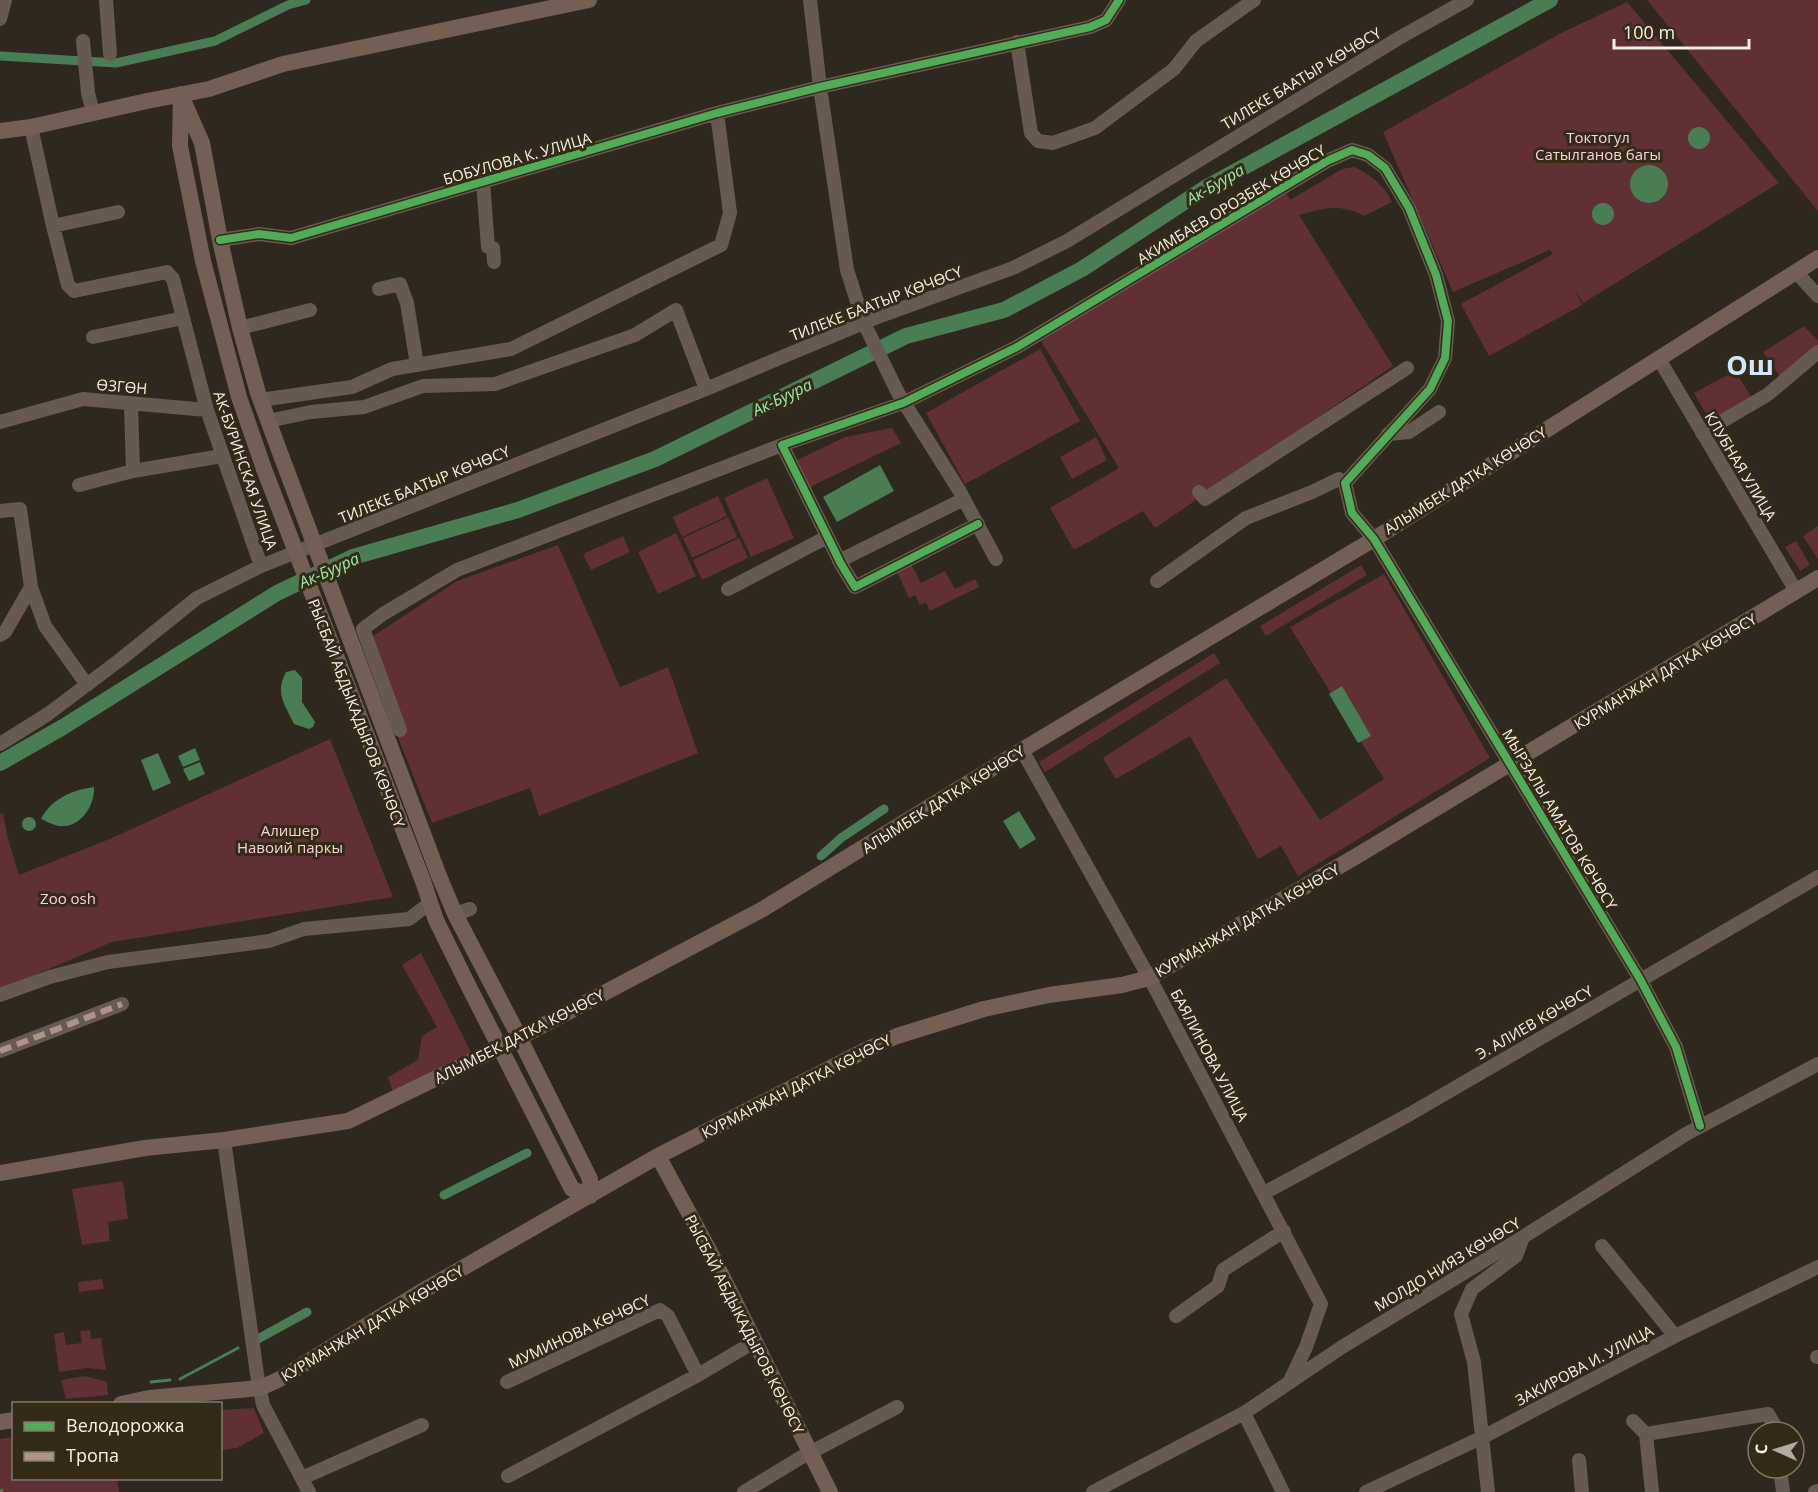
<svg xmlns="http://www.w3.org/2000/svg" width="1818" height="1492" font-family="'Open Sans',sans-serif">
<rect width="100%" height="100%" fill="#2e281e"/>
<path fill="#603033" d="M1647,0H1818V211Z
M1627,2L1779,183L1583,303L1574,288L1582,305L1489,356L1461,304L1553,254L1550,250L1453,292L1383,132L1559,34Z
M1354,167C1371,175 1384,185 1392,202L1364,216C1341,203 1323,208 1299,215L1393,366L1155,528L1143,511L1074,550L1050,508L1119,468L1041,341L1285,191L1290,200L1342,169Z
M1804,326L1818,340V351L1783,381L1763,352Z
M1040,349L1080,421L965,484L926,413Z
M1735,371L1754,401L1713,426L1694,393Z
M892,428L901,443L806,489L793,462L845,437Z
M1096,437L1107,460L1072,479L1060,457Z
M767,478L794,538L751,557L724,498Z
M718,496L727,516L682,537L673,517Z
M728,517L737,537L692,558L683,538Z
M1818,526V559L1803,536Z
M676,533L696,576L658,594L638,552Z
M623,536L630,552L591,570L583,554Z
M739,538L748,558L702,580L693,560Z
M1796,541L1810,565L1800,571L1785,547Z
M558,545L620,687L668,667L698,753L539,816L530,788L432,823L361,644L457,581Z
M911,564L921,583L945,571L955,589L975,579L979,587L930,611L926,603L920,605L915,595L909,598L897,572Z
M1361,565L1367,575L1266,636L1260,626Z
M1384,574L1490,758L1298,876L1281,846L1258,859L1190,736L1116,779L1103,758L1226,678L1320,820L1384,779L1290,627Z
M1214,653L1220,663L1045,772L1039,762Z
M330,739L393,897L112,942L0,990V814L3,813L8,839L19,875L112,838Z
M421,953L473,1056L393,1092L388,1077L418,1060L422,1036L437,1027L402,965Z
M123,1181L128,1219L108,1222L110,1241L82,1245L72,1189Z
M102,1279L104,1289L79,1292L78,1282Z
M90,1330L91,1339L101,1338L106,1370L87,1368L59,1372L54,1334L64,1332L66,1345L82,1343L80,1331Z
M85,1376L107,1382L108,1395L66,1399L61,1380Z
M254,1408L264,1433L237,1448L221,1450V1410Z
M13,1437L14,1478L117,1479L119,1492H0V1439Z"/>
<path fill="#497d54" d="M1688 138a11 11 0 1 1 22 0a11 11 0 1 1-22 0Z
M1630 184a19 19 0 1 1 38 0a19 19 0 1 1-38 0Z
M1592 214a11 11 0 1 1 22 0a11 11 0 1 1-22 0Z
M880,465L894,491L837,522L823,497Z
M295,670L302,678V702L315,722L313,727L309,729L294,724C284,703 275,693 286,672Z
M1342,686L1371,736L1358,743L1329,694Z
M195,748L200,760L183,767L178,756Z
M158,753L171,783L153,791L141,760Z
M200,762L205,774L189,781L183,769Z
M94,787C95,803 83,825 64,826C56,827 48,822 41,819C51,799 72,790 94,787Z
M1019,811L1036,839L1020,849L1003,821Z
M22 824a7 7 0 1 1 14 0a7 7 0 1 1-14 0Z"/>
<g fill="none" stroke-linecap="round" stroke-linejoin="round">
<path stroke="#497d54" stroke-width="3" d="M180,1379L238,1348
M151,1382L170,1380
M1,1492L2,1490"/>
<path stroke="#497d54" stroke-width="9" d="M0,56L116,63L215,41L288,5L306,0
M821,856L841,838L884,809
M444,1195L527,1153
M256,1340L307,1312"/>
<path stroke="#497d54" stroke-width="16" d="M0,763L63,727L277,593L353,557L518,510L655,459L906,336L1004,310L1082,269L1207,187L1550,0"/>
<path stroke="#675a51" stroke-width="14" d="M106,0L110,54
M810,0L820,87L847,270L864,323L898,393L959,490L996,559
M0,19L5,0
M83,41L88,93L93,112
M1017,42L1031,133L1038,141L1053,143L1095,128L1174,69L1196,41L1254,0
M31,127L53,226L118,212
M483,182L488,247L493,248L494,262
M53,226L68,285L74,291L167,272L173,279L207,410L261,566
M220,240L259,234L291,238L717,113L820,87L1090,27L1106,20L1119,0
M1796,272L1818,296
M379,289L400,284L407,303L417,365
M240,328L310,310
M93,337L183,318
M1659,359L1796,591
M260,400L352,387L392,369L511,349L721,245L730,213L717,113
M131,404L133,471L222,456
M268,421L311,412L364,407L423,386L495,384L635,335L676,310L706,389
M0,422L83,399L207,410
M1702,433L1767,395L1818,352
M1388,434L1409,432L1439,412
M79,485L133,471
M1199,492L1205,499L1407,368
M0,511L20,509L31,587L5,632L0,635
M978,524L855,587L841,564L782,445L903,403L1017,347L1327,161L1352,150L1368,155L1385,168L1409,208L1436,275L1448,321L1445,358L1430,389L1345,483L1352,513L1374,539L1640,979L1676,1047L1700,1126
M839,561L964,499
M1157,581L1246,518L1312,492L1339,479L1345,483
M31,587L45,626L87,685
M728,589L827,537
M400,730L363,629L383,614L457,570L782,445
M0,744L48,714L121,659L197,598L261,566L706,389L875,318L1013,268L1067,241L1399,38L1467,0
M1022,750L1155,988L1321,1304L1306,1347L1289,1383
M455,914L470,909
M0,995L50,977L108,962L269,941L304,929L409,919L430,903
M0,1051L122,1004
M224,1140L257,1374L263,1405L309,1492
M1264,1193L1410,1114L1818,877
M1602,1246L1675,1336
M1176,1316L1218,1286L1223,1270L1284,1231
M1817,1357H1818
M507,1382L660,1310L668,1316L698,1375
M1244,1413L1283,1492
M1633,1421L1646,1434L1768,1414L1775,1426L1776,1432
M1646,1434L1652,1492
M1579,1460L1582,1492
M1780,1468L1783,1492
M508,1476L698,1375L754,1342
M302,1478L422,1425
M744,1492L800,1458L897,1407
M1093,1492L1244,1413L1342,1347L1523,1237L1686,1134L1818,1064
M1366,1492L1483,1437L1675,1336L1818,1267
M1488,1492L1474,1362L1461,1314L1472,1289L1516,1256L1523,1237
M1815,1492L1818,1491"/>
<path stroke="#735f54" stroke-width="16" d="M181,94L180,146L203,261L239,397L264,469
M183,100L202,143L220,240L240,328L258,393L282,458
M0,131L31,127L147,101L209,89L283,64L589,0
M439,876L455,914L514,1027L590,1179V1196
M423,881L436,920L468,985L572,1189L590,1196
M658,1156L709,1250L830,1492
M0,1173L145,1148L224,1140L348,1121L519,1038L763,909L1022,750L1374,539L1818,258
M121,1404L149,1398L260,1388L278,1380L419,1293L658,1156L870,1048L897,1036L984,1009L1049,995L1122,985L1149,978L1360,854L1818,578
M0,1422L14,1420"/>
<path stroke="#735f54" stroke-width="16" d="M282,458L439,876
M264,469L423,881"/>
<path stroke="#af9288" stroke-width="6" stroke-dasharray="12 6" stroke-linecap="butt" d="M0,1051L122,1004"/>
<g stroke="#342a18" stroke-width="11">
<path id="cycleway" d="M220,240L259,234L291,238L717,113L820,87L1090,27L1106,20L1119,0
M978,524L855,587L841,564L782,445L903,403L1017,347L1327,161L1352,150L1368,155L1385,168L1409,208L1436,275L1448,321L1445,358L1430,389L1345,483L1352,513L1374,539L1640,979L1676,1047L1700,1126"/>
</g>
<use href="#cycleway" stroke="#51ab58" stroke-width="8"/>
</g>
<g text-anchor="middle" dominant-baseline="central" stroke-width="6" stroke-linejoin="round" paint-order="stroke">
<g font-size="15" fill="#f8f2e6" stroke="#342a18">
<text transform="translate(1301 78) rotate(-31)">ТИЛЕКЕ БААТЫР КӨЧӨСҮ</text>
<text transform="translate(517 158) rotate(-16)">БОБУЛОВА К. УЛИЦА</text>
<text transform="translate(1231 204) rotate(-31)">АКИМБАЕВ ОРОЗБЕК КӨЧӨСҮ</text>
<text transform="translate(876 303) rotate(-21)">ТИЛЕКЕ БААТЫР КӨЧӨСҮ</text>
<text transform="translate(122 386) rotate(5)">ӨЗГӨН</text>
<text transform="translate(1741 466) rotate(59)">КЛУБНАЯ УЛИЦА</text>
<text transform="translate(246 470) rotate(71)">АК-БУРИНСКАЯ УЛИЦА</text>
<text transform="translate(1465 480) rotate(-32)">АЛЫМБЕК ДАТКА КӨЧӨСҮ</text>
<text transform="translate(424 484) rotate(-22)">ТИЛЕКЕ БААТЫР КӨЧӨСҮ</text>
<text transform="translate(1665 671) rotate(-31)">КУРМАНЖАН ДАТКА КӨЧӨСҮ</text>
<text transform="translate(357 713) rotate(69)">РЫСБАЙ АБДЫКАДЫРОВ КӨЧӨСҮ</text>
<text transform="translate(943 799) rotate(-32)">АЛЫМБЕК ДАТКА КӨЧӨСҮ</text>
<text transform="translate(1560 819) rotate(59)">МЫРЗАЛЫ АМАТОВ КӨЧӨСҮ</text>
<text transform="translate(1247 920) rotate(-30)">КУРМАНЖАН ДАТКА КӨЧӨСҮ</text>
<text transform="translate(1534 1022) rotate(-30)">Э. АЛИЕВ КӨЧӨСҮ</text>
<text transform="translate(519 1036) rotate(-27)">АЛЫМБЕК ДАТКА КӨЧӨСҮ</text>
<text transform="translate(1210 1055) rotate(62)">БАЯЛИНОВА УЛИЦА</text>
<text transform="translate(796 1086) rotate(-27)">КУРМАНЖАН ДАТКА КӨЧӨСҮ</text>
<text transform="translate(1447 1264) rotate(-31)">МОЛДО НИЯЗ КӨЧӨСҮ</text>
<text transform="translate(372 1323) rotate(-31)">КУРМАНЖАН ДАТКА КӨЧӨСҮ</text>
<text transform="translate(745 1324) rotate(63)">РЫСБАЙ АБДЫКАДЫРОВ КӨЧӨСҮ</text>
<text transform="translate(579 1331) rotate(-25)">МУМИНОВА КӨЧӨСҮ</text>
<text transform="translate(1584 1365) rotate(-28)">ЗАКИРОВА И. УЛИЦА</text>
</g>
<g font-size="15" fill="#fcd1d2" stroke="#342a18">
<text x="1598" y="137">Токтогул<tspan x="1598" dy="17">Сатылганов багы</tspan></text>
<text x="290" y="830">Алишер<tspan x="290" dy="17">Навоий паркы</tspan></text>
<text x="68" y="898">Zoo osh</text>
</g>
<g font-size="16" font-style="italic" fill="#98ebaa" stroke="#342a18">
<text transform="translate(1215 184) rotate(-30)">Ак-Буура</text>
<text transform="translate(782 397) rotate(-26)">Ак-Буура</text>
<text transform="translate(329 570) rotate(-24)">Ак-Буура</text>
</g>
<g font-size="27" font-weight="bold" fill="#d1e7ff" stroke="#342a18">
<text x="1750" y="364">Ош</text>
</g>
</g>
<rect x="12" y="1402" width="210" height="78" fill="#342a18" stroke="#827a6a" stroke-width="1.5"/>
<rect x="24" y="1422" width="30" height="9" fill="#51ab58" stroke="#827a6a" stroke-width="1.5"/>
<text x="66" y="1432" font-size="18" fill="#f8f2e6">Велодорожка</text>
<rect x="24" y="1452" width="30" height="9" fill="#af9288" stroke="#827a6a" stroke-width="1.5"/>
<text x="66" y="1462" font-size="18" fill="#f8f2e6">Тропа</text>
<g transform="translate(1776 1450) rotate(273)"><circle r="28" fill="#342a18" stroke="#827a6a" stroke-width="1.5"/>
<path d="M0-4.5L10 22L0 15L-10 22Z" fill="#b1aba0"/>
<text y="-9" font-size="16" font-weight="bold" text-anchor="middle" fill="#f8f2e6">С</text>
</g>
<path d="M1614 39v9h135v-9" fill="none" stroke="#f8f2e6" stroke-width="3"/>
<text x="1623" y="39" font-size="18" fill="#f8f2e6" stroke="#342a18" stroke-width="4.5" paint-order="stroke">100 m</text>
</svg>
